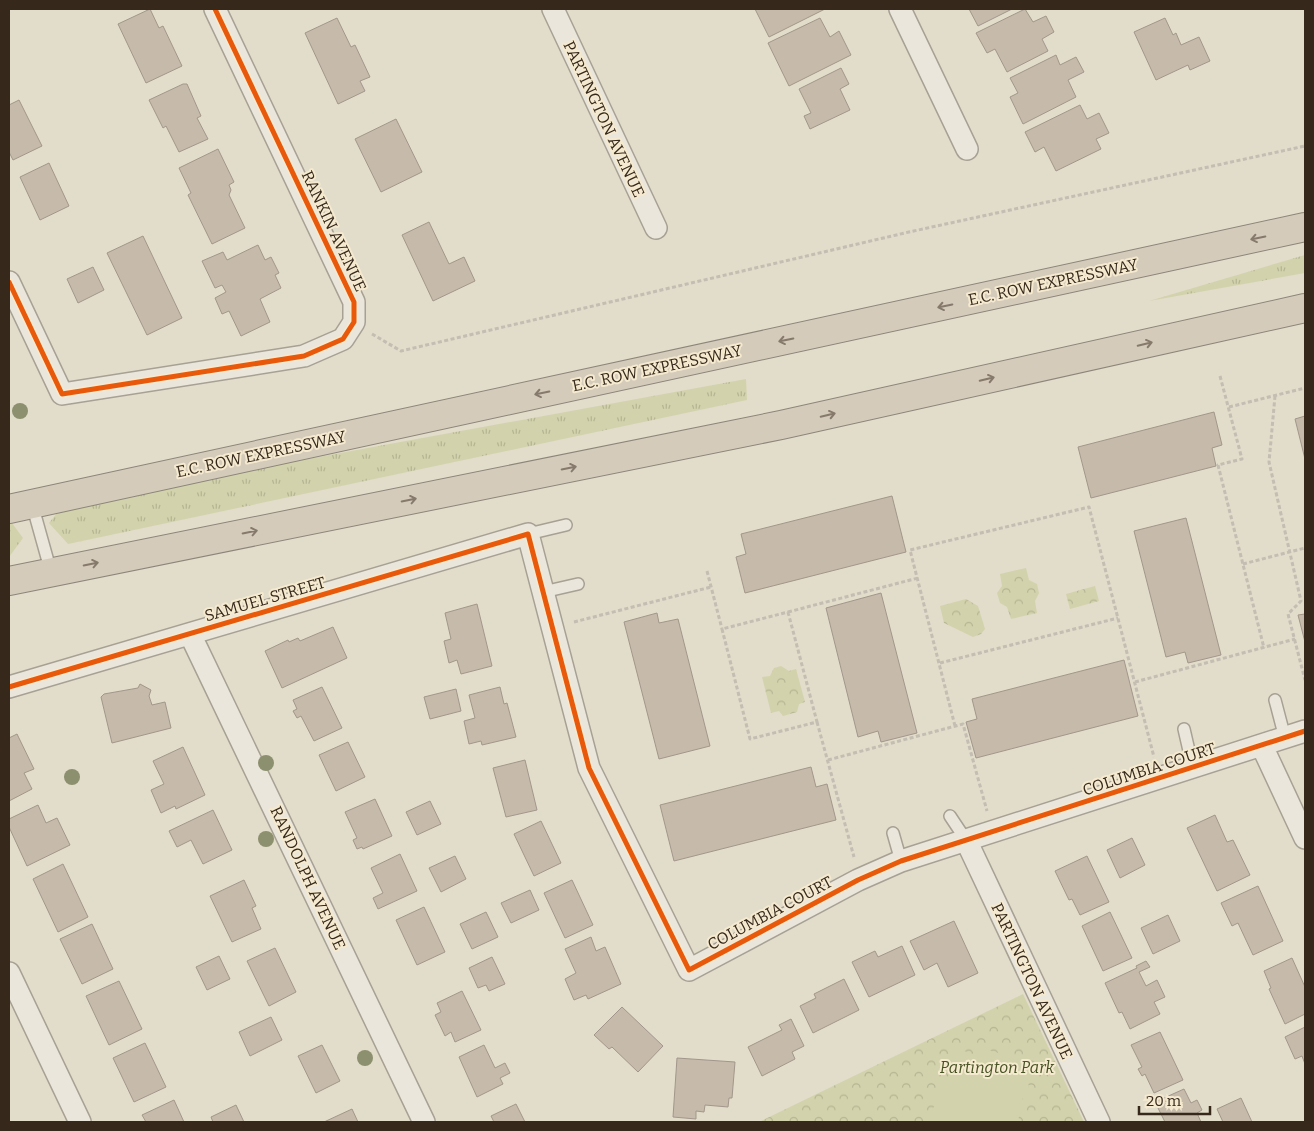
<svg xmlns="http://www.w3.org/2000/svg" width="1314" height="1131" font-family="Bitter,serif">
<defs>
<pattern id="grass-tufts" width="24" height="20" patternUnits="userSpaceOnUse" patternTransform="scale(1.25)"><rect width="24" height="20" fill="#d2d3ac"/><path d="M3 7l-1-3M5 7V3M7 7l1-3M15 17l-1-3M17 17v-4M19 17l1-3" fill="none" stroke="#b5b593"/></pattern>
<pattern id="forest-crowns" width="20" height="18" patternUnits="userSpaceOnUse" patternTransform="scale(1.25)"><rect width="20" height="18" fill="#d2d3ac"/><path d="M2 6a3 3 0 1 1 6 0M12 15a3 3 0 1 1 6 0" fill="none" stroke="#b5b593"/></pattern>
</defs>
<rect width="100%" height="100%" fill="#e2dcca"/>
<path fill="url(#grass-tufts)" d="M1305,255V273L1149,301Z
M746,379L747,400L68,544L49,523L61,508L280,464Z
M9,519L23,538L9,557Z"/>
<path fill="url(#forest-crowns)" d="M1026,568L1029,580L1037,584L1039,593L1035,601L1037,613L1011,619L1007,607L1000,603L997,593L1002,586L1000,574Z
M1095,586L1099,601L1070,609L1066,594Z
M966,599L978,606L985,629L981,634L973,637L944,623L940,606Z
M781,666L789,671L796,669L805,702L799,704L797,712L783,716L779,711L771,713L762,677L770,676L774,668Z
M1023,994L1084,1122H759Z"/>
<path fill="#d2d3ac" d="M959,1049L972,1054L984,1049L1009,1056L1013,1067L1023,1072L1029,1086L1022,1100L1018,1122H929V1116L951,1075L943,1056Z"/>
<path fill="#c6baab" stroke="#a2978a" d="M150,9L159,28L163,26L182,66L146,83L118,24Z
M755,9H825L769,37Z
M969,9H1012L978,26Z
M1025,9L1033,22L1046,16L1054,32L1042,39L1048,51L1007,72L995,49L987,53L976,33Z
M337,18L351,47L355,45L370,77L360,81L365,91L338,104L305,33Z
M820,18L830,37L839,31L851,55L789,86L768,43Z
M1165,18L1173,35L1176,33L1181,45L1199,37L1210,61L1190,70L1188,65L1156,80L1134,32Z
M1056,55L1060,65L1076,57L1084,72L1068,80L1076,97L1023,124L1010,97L1018,93L1010,78Z
M841,68L849,84L840,89L850,110L810,129L804,116L811,113L799,89Z
M183,84H187L201,116L197,118L208,139L179,152L166,126L163,128L149,100Z
M19,100L42,146L13,160L9,152V105Z
M1080,105L1087,119L1099,113L1109,133L1096,139L1101,149L1056,171L1044,147L1035,152L1025,132Z
M396,119L422,172L381,192L355,139Z
M218,149L234,182L229,185L231,190L229,195L245,228L212,244L188,195L191,193L179,168Z
M49,163L69,206L40,220L20,177Z
M429,222L449,264L464,257L475,281L433,301L402,235Z
M143,236L182,318L147,335L107,253Z
M258,245L265,260L271,257L279,273L275,275L281,288L260,299L270,322L241,336L229,311L222,314L215,298L226,292L222,285L215,288L202,261L223,252L227,260Z
M93,267L104,290L78,303L67,279Z
M1214,412L1222,445L1212,448L1216,466L1091,498L1078,447Z
M1305,416V459L1295,419Z
M892,496L906,552L745,593L736,557L746,554L741,534Z
M1186,518L1221,655L1188,663L1185,652L1166,657L1134,531Z
M881,593L917,733L881,742L878,731L858,737L826,608Z
M477,604L492,666L461,674L457,660L449,663L444,641L451,639L445,613Z
M657,613L659,623L678,619L710,746L659,759L624,622Z
M1305,614V642L1298,615Z
M333,627L347,658L282,688L265,651L288,640L289,642L298,638L300,641Z
M1124,660L1138,716L976,758L966,722L977,719L972,699Z
M140,684L151,690L149,696L152,705L165,702L171,728L112,743L101,697L104,694L138,688Z
M322,687L342,728L314,741L301,716L297,718L293,711L297,709L293,700Z
M500,687L504,704L507,703L516,737L482,745L481,741L469,744L464,721L475,718L469,695Z
M456,689L461,711L430,719L424,697Z
M17,734L34,769L24,773L32,789L9,801V738Z
M348,742L365,777L336,791L319,755Z
M183,747L205,795L176,809L175,806L161,813L151,790L164,784L153,761Z
M525,760L537,810L506,817L493,768Z
M811,767L816,787L827,784L836,820L674,861L660,805Z
M375,799L392,836L363,849L362,847L357,849L353,840L357,838L345,812Z
M430,801L441,824L417,835L406,812Z
M38,805L46,823L57,818L70,845L27,866L9,827V819Z
M213,810L232,850L203,864L191,840L177,847L169,831Z
M1215,815L1227,842L1233,840L1250,875L1217,891L1187,828Z
M541,821L561,863L534,876L514,834Z
M1132,838L1145,865L1120,878L1107,850Z
M400,854L417,891L378,909L373,898L383,893L371,868Z
M455,856L466,879L441,892L429,868Z
M1087,856L1109,902L1080,915L1072,899L1069,900L1055,871Z
M63,864L88,917L58,932L33,879Z
M244,880L256,906L252,908L261,929L232,942L210,896Z
M572,880L593,925L565,938L544,893Z
M1258,886L1283,941L1253,955L1238,923L1232,926L1221,903Z
M530,890L539,910L511,923L501,903Z
M424,907L445,952L417,965L396,920Z
M486,912L498,937L472,949L460,924Z
M1110,912L1132,958L1103,971L1082,926Z
M1168,915L1180,941L1153,954L1141,928Z
M954,921L978,973L948,987L937,963L924,970L910,941Z
M92,924L113,969L82,984L60,939Z
M591,937L596,951L605,947L621,984L588,999L586,995L574,1000L565,979L576,973L565,949Z
M902,946L915,975L869,997L852,962L875,951L878,957Z
M275,948L296,992L269,1006L247,961Z
M219,956L230,979L207,990L196,967Z
M492,957L505,984L489,991L486,985L478,988L469,968Z
M1292,958L1305,987V1014L1285,1024L1269,989L1271,988L1264,971Z
M1146,961L1150,967L1139,972L1146,986L1157,980L1165,997L1154,1002L1160,1014L1130,1029L1122,1012L1119,1013L1105,983L1137,968L1136,966Z
M844,979L859,1010L813,1033L800,1006L816,998L814,994Z
M119,981L142,1029L109,1045L86,996Z
M462,991L481,1030L455,1042L451,1032L445,1036L435,1015L441,1012L437,1003Z
M622,1007L663,1046L638,1072L612,1047L609,1049L594,1035Z
M271,1017L282,1040L250,1056L239,1032Z
M791,1019L804,1046L792,1052L795,1059L762,1076L748,1047L782,1030L779,1025Z
M1305,1027V1064L1302,1056L1295,1059L1285,1037Z
M1160,1032L1183,1080L1154,1093L1145,1074L1142,1076L1138,1069L1142,1067L1131,1045Z
M145,1043L166,1087L134,1102L113,1058Z
M322,1045L340,1081L316,1093L298,1056Z
M484,1045L495,1068L505,1063L510,1073L500,1078L503,1084L477,1097L459,1057Z
M677,1058L735,1062L732,1098H729L728,1107L705,1105L704,1112L696,1111V1119L673,1117Z
M1184,1089L1191,1103L1197,1100L1202,1110L1197,1113L1201,1122H1165L1155,1102Z
M1241,1098L1252,1122H1223L1217,1109Z
M174,1100L184,1122H146L142,1115Z
M516,1104L525,1122H494L491,1116Z
M236,1105L244,1122H213L211,1117Z
M352,1109L358,1122H324Z"/>
<g fill="none" stroke-linecap="round" stroke-linejoin="round">
<g stroke="#a7a194" stroke-width="14">
<path id="service" d="M32,504L51,572
M528,534L566,525
M543,592L578,584
M1275,700L1285,738
M1184,729L1193,768
M950,816L966,840
M893,833L901,861"/>
</g>
<g stroke="#a7a194" stroke-width="24">
<path id="minor" d="M553,9L656,228
M900,9L967,149
M9,282L62,394L304,356L343,339L354,322V302L215,9
M190,634L424,1122
M9,687L528,534L589,768L689,970L858,880L901,861L1305,731
M1262,746L1305,838
M966,840L1099,1122
M9,973L80,1122"/>
</g>
<g stroke="#8c867a" stroke-width="30">
<path id="motorway" d="M9,509L1305,227
M9,581L781,425L1305,308"/>
</g>
<path stroke="#c3bdb2" stroke-width="3" stroke-dasharray="4 2.5" stroke-linecap="butt" d="M372,334L401,351L909,232L1305,146
M1220,376L1242,459L1218,465L1264,648
M1275,396L1269,462L1301,601L1288,614L1305,680
M1229,407L1305,388
M1243,564L1305,548
M707,571L722,629
M788,612L817,722L750,739L722,629Z
M788,612L918,578
M574,622L711,587
M940,663L1118,618
M1135,682L1295,639
M817,722L854,857
M955,726L910,550L1089,507L1154,757
M828,760L963,724L987,811"/>
<use href="#service" stroke="#eae6db" stroke-width="11"/>
<use href="#minor" stroke="#eae6db" stroke-width="21"/>
<use href="#motorway" stroke="#d5cbbb" stroke-width="28"/>
<g stroke="#f5eacf" stroke-width="8">
<path id="cycleway" d="M9,282L62,394L304,356L343,339L354,322V302L215,9
M9,687L528,534L589,768L689,970L858,880L901,861L1305,731"/>
</g>
<use href="#cycleway" stroke="#e8590c" stroke-width="5"/>
</g>
<g fill="#8c906e">
<circle cx="20" cy="411" r="8"/>
<circle cx="266" cy="763" r="8"/>
<circle cx="72" cy="777" r="8"/>
<circle cx="266" cy="839" r="8"/>
<circle cx="365" cy="1058" r="8"/>
</g>
<defs><path id="oneway-shaft" d="M-6 0H5M1.5-3L5.5 0L1.5 3" fill="none" stroke-width="1.6" stroke-linecap="round" stroke-linejoin="round" transform="scale(1.25)"/></defs>
<g stroke="#867a6c">
<use href="#oneway-shaft" transform="translate(1258 238) rotate(168)"/>
<use href="#oneway-shaft" transform="translate(945 306) rotate(168)"/>
<use href="#oneway-shaft" transform="translate(786 340) rotate(168)"/>
<use href="#oneway-shaft" transform="translate(1145 344) rotate(-13)"/>
<use href="#oneway-shaft" transform="translate(987 379) rotate(-13)"/>
<use href="#oneway-shaft" transform="translate(542 393) rotate(168)"/>
<use href="#oneway-shaft" transform="translate(828 415) rotate(-13)"/>
<use href="#oneway-shaft" transform="translate(569 468) rotate(-11)"/>
<use href="#oneway-shaft" transform="translate(409 500) rotate(-11)"/>
<use href="#oneway-shaft" transform="translate(250 532) rotate(-11)"/>
<use href="#oneway-shaft" transform="translate(91 564) rotate(-11)"/>
</g>
<g text-anchor="middle" dominant-baseline="central" stroke-width="4" stroke-linejoin="round" paint-order="stroke">
<g font-size="16" fill="#36291c" stroke="#f5eacf">
<text transform="translate(604 119) rotate(65)">PARTINGTON AVENUE</text>
<text transform="translate(334 231) rotate(65)">RANKIN AVENUE</text>
<text transform="translate(1053 282) rotate(-12)">E.C. ROW EXPRESSWAY</text>
<text transform="translate(657 368) rotate(-12)">E.C. ROW EXPRESSWAY</text>
<text transform="translate(261 454) rotate(-12)">E.C. ROW EXPRESSWAY</text>
<text transform="translate(265 599) rotate(-16)">SAMUEL STREET</text>
<text transform="translate(1149 769) rotate(-18)">COLUMBIA COURT</text>
<text transform="translate(308 878) rotate(65)">RANDOLPH AVENUE</text>
<text transform="translate(770 913) rotate(-28)">COLUMBIA COURT</text>
<text transform="translate(1032 981) rotate(65)">PARTINGTON AVENUE</text>
</g>
<g font-size="16" font-style="italic" fill="#465223" stroke="#f5eacf">
<text x="997" y="1067">Partington Park</text>
</g>
</g>
<rect width="1314" height="1131" fill="none" stroke="#36291c" stroke-width="20"/>
<path d="M1139 1106v8h71v-8" fill="none" stroke="#36291c" stroke-width="2.5"/>
<text x="1146" y="1106" font-size="15" fill="#36291c" stroke="#f5eacf" stroke-width="4" paint-order="stroke">20 m</text>
</svg>
